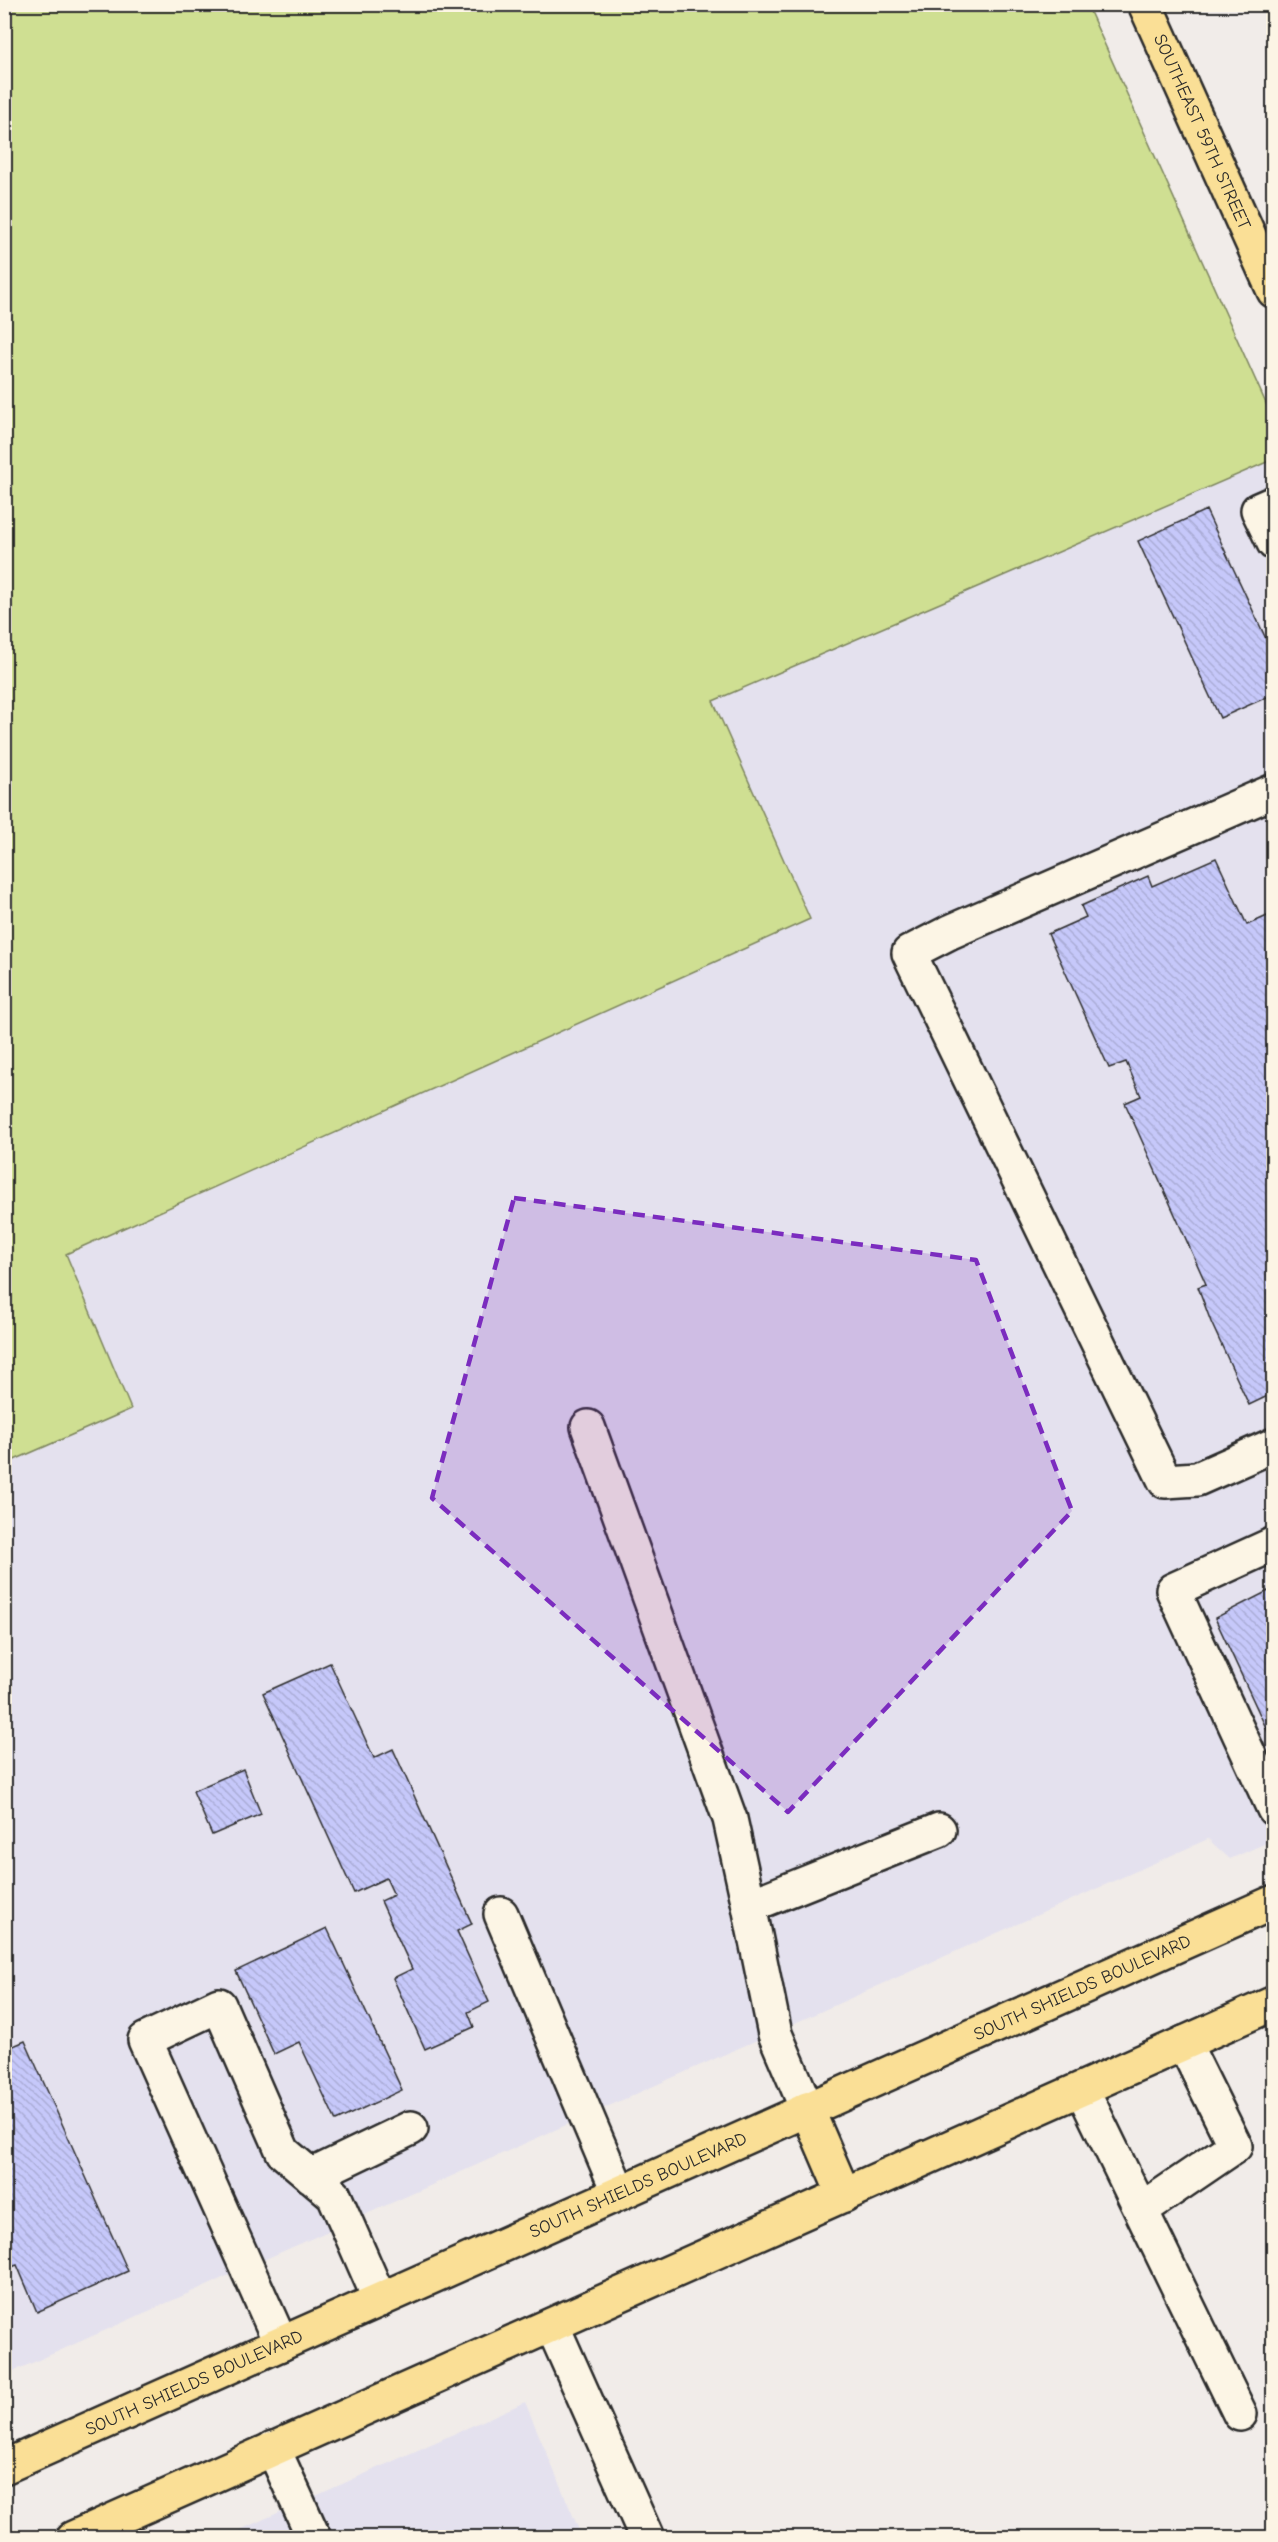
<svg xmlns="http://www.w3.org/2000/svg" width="1278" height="2542" font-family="'Comic Neue',sans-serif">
<defs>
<pattern id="building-back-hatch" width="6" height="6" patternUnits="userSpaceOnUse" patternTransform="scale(1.5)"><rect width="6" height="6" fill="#c6c8fa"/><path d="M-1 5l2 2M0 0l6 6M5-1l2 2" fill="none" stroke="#aaacd6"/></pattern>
</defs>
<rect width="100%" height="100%" fill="#f1ece9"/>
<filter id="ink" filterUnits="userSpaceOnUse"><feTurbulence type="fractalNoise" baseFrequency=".0167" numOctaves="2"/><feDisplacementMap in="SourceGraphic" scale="12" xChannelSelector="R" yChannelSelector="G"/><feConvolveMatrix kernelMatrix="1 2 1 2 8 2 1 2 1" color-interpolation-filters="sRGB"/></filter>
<g filter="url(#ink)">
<path fill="#e4e1ee" d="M1273,459V1840L1230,1859L1208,1839L5,2375L4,1464L131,1409L66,1255L810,919L713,701Z
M525,2402L582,2537L222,2538Z"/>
<path fill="#cfdf92" stroke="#7d855e" stroke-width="1.5" d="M5,4L1087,5L1273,419L1274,459L713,701L810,919L66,1254L131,1409L5,1464Z"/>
<path fill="url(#building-back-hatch)" stroke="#2b2b2b" stroke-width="1.5" d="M1206,510L1274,656V694L1220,718L1138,541Z
M1216,858L1247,925L1274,913V943L1271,944L1274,949V1393L1249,1405L1211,1322L1198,1287L1206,1284L1125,1103L1141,1096L1126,1062L1109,1068L1048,934L1086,917L1081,906L1148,876L1152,886Z
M1274,1588V1745L1215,1618Z
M330,1663L374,1758L393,1749L472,1924L457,1931L489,2002L468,2012L474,2027L425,2049L393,1978L412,1969L381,1901L394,1895L386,1878L354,1893L263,1693Z
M243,1769L261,1814L212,1835L193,1791Z
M327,1928L402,2090L336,2121L299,2042L274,2054L236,1971Z
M25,2041L128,2271L37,2312L17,2265L4,2270V2050Z"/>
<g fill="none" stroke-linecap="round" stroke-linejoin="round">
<g stroke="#2b2b2b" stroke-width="38">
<path id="minor" d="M1274,503L1258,510L1274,543
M1274,791L950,932L909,953L1165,1481L1197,1479L1274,1445
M588,1427L730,1819L749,1906
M1274,1544L1173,1590L1274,1809
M501,1914L619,2193
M1082,2089L1240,2414
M807,2109L775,2034L749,1906L939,1830
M311,2176L411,2128
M1141,2210L1235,2146L1184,2043
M552,2325L647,2538
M281,2344L145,2040L219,2005L283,2152L334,2195L380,2300
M273,2448L314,2538"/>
</g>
<g stroke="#2b2b2b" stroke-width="38">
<g id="major">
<path id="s1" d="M1145,4L1274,291"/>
<path d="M807,2109L844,2195"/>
<path id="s2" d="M4,2467L1274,1902"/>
<path d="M73,2538L1274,2003"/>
</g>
</g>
<use href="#minor" stroke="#fcf5e5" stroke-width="33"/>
<use href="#major" stroke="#fadf96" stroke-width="33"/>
</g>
</g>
<path fill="#7b2cbf" fill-opacity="0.2" stroke="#7b2cbf" stroke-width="4.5" stroke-dasharray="12 8" stroke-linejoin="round" d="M514,1198L976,1260L1072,1511L788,1812L432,1498Z"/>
<g text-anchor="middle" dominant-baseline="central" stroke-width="6" stroke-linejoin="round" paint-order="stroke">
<g font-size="18" fill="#2b2b2b" stroke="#fcf5e5">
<text stroke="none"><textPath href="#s1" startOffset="140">SOUTHEAST 59TH STREET</textPath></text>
<text stroke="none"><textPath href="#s2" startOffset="1180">SOUTH SHIELDS BOULEVARD</textPath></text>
<text stroke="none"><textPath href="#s2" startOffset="694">SOUTH SHIELDS BOULEVARD</textPath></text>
<text stroke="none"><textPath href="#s2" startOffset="208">SOUTH SHIELDS BOULEVARD</textPath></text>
</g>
</g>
<rect width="1278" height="2542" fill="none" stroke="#fcf5e5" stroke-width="24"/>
<rect x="12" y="12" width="1254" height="2518" fill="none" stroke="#2b2b2b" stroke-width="2" filter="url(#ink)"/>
</svg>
